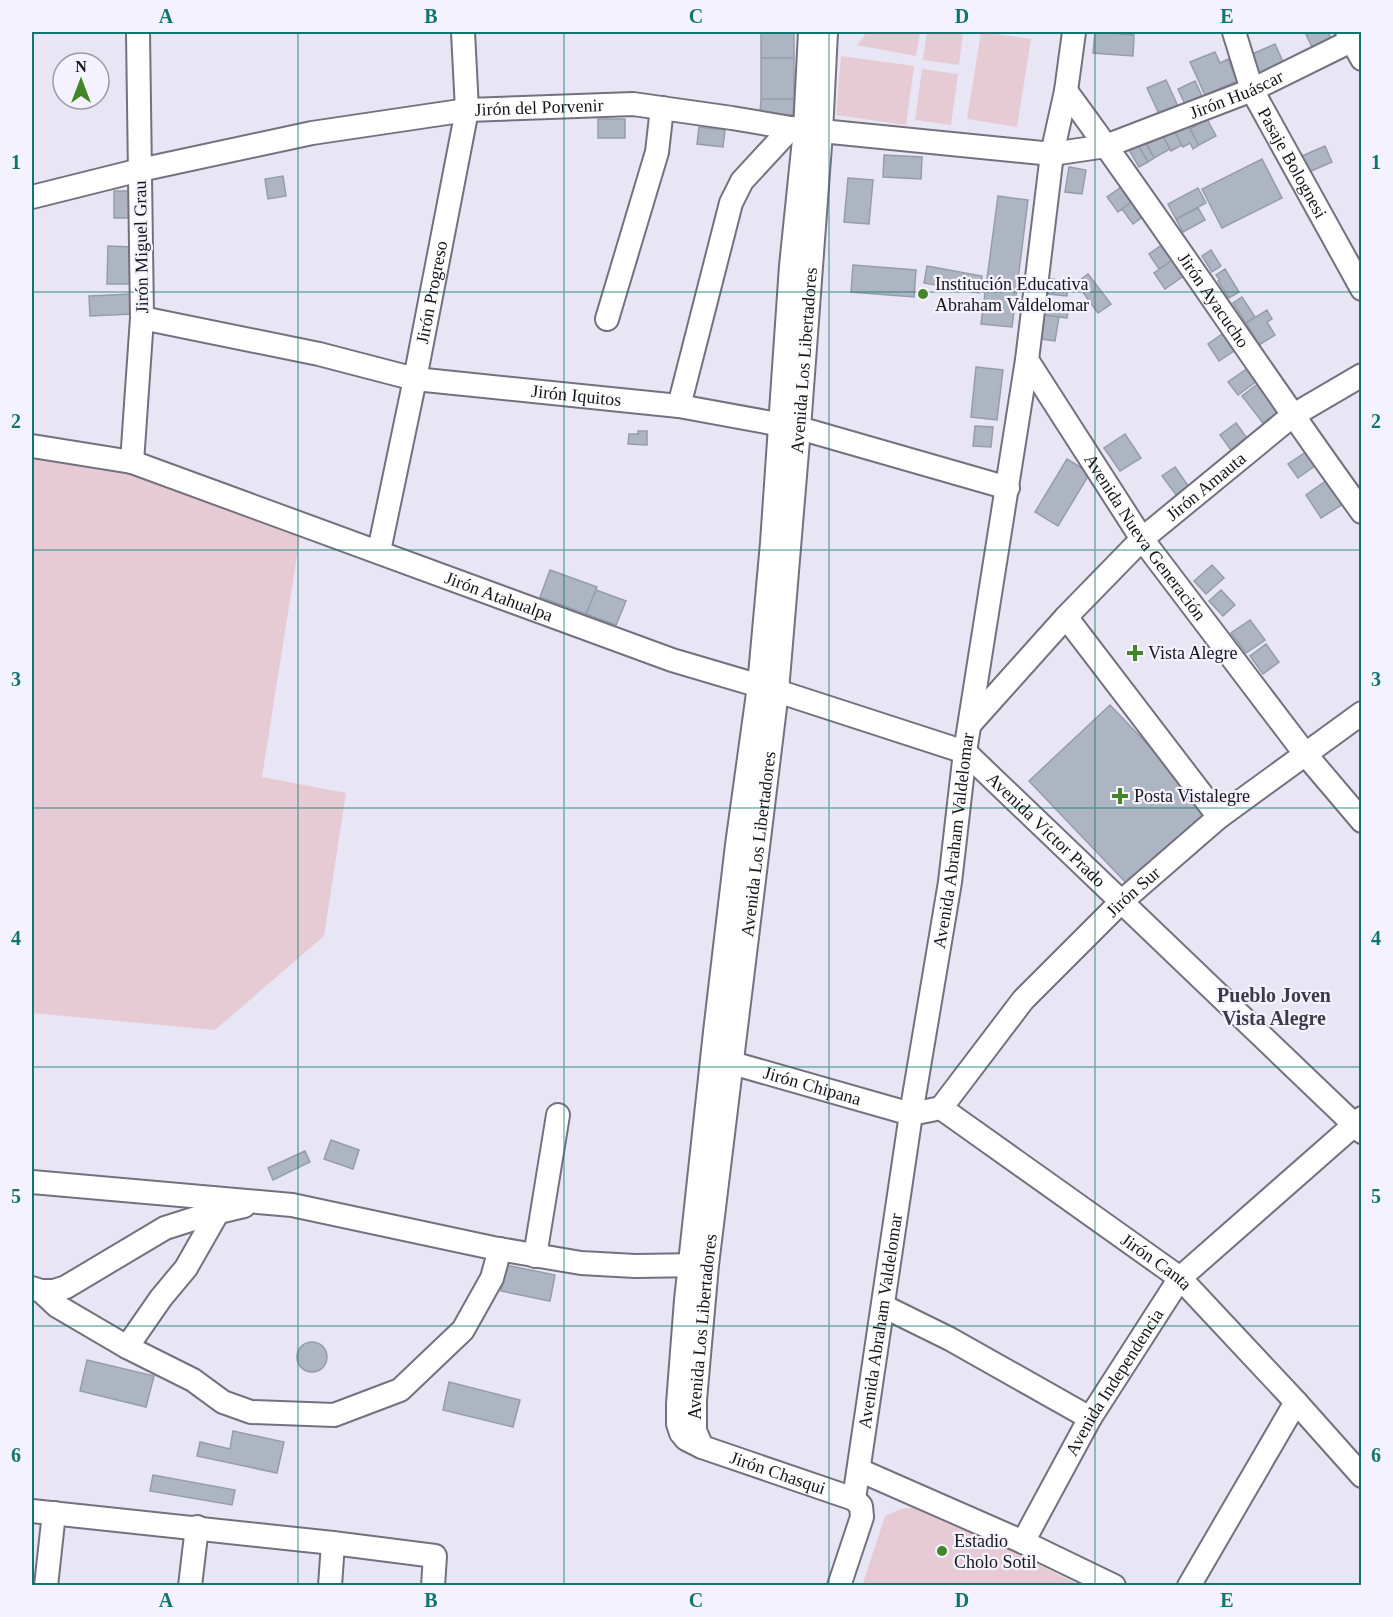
<svg xmlns="http://www.w3.org/2000/svg" width="1393" height="1617" font-family="Georgia,serif">
<rect width="100%" height="100%" fill="#e8e5f4"/>
<path fill="#e7cbd4" d="M867,32H920L916,56L857,45Z
M927,32H963L959,65L923,60Z
M981,32L1031,39L1017,127L967,119Z
M841,56L914,66L906,125L836,115Z
M922,69L958,74L951,125L915,120Z
M32,457L129,472L300,537L262,777L346,793L324,936L215,1030L32,1013Z
M922,1506L1079,1585L862,1586L885,1516L901,1509Z"/>
<path fill="#aeb5c2" stroke="#969daa" stroke-width="1.5" d="M761,32H794V58H761Z
M1095,32L1134,35L1133,56L1093,53Z
M1305,32H1328L1334,45L1315,54Z
M1275,44L1285,66L1257,78L1248,56Z
M1215,52L1220,63L1228,59L1237,81L1205,95L1190,62Z
M761,58H794V99H761Z
M1166,80L1178,106L1159,114L1147,88Z
M1195,81L1202,96L1185,104L1178,89Z
M761,99H794L793,115L760,114Z
M598,119H625V138H598Z
M1207,119L1216,136L1199,145L1190,129Z
M1186,122L1199,145L1193,149L1190,143L1183,147L1174,130Z
M699,127L725,130L723,147L697,144Z
M1174,130L1182,145L1171,151L1163,136Z
M1163,136L1170,149L1154,158L1147,144Z
M1145,142L1154,158L1148,162L1138,145Z
M1138,145L1148,162L1139,167L1129,150Z
M1325,146L1332,162L1309,172L1302,156Z
M884,155L922,157L921,179L883,177Z
M1262,159L1282,198L1222,228L1202,189Z
M1069,167L1086,170L1082,194L1065,192Z
M283,176L286,196L268,199L265,179Z
M848,178L873,180L869,224L844,222Z
M1124,185L1134,200L1118,212L1107,197Z
M1198,188L1206,203L1176,219L1168,204Z
M114,191H134V218H114Z
M998,196L1028,200L1012,327L981,324Z
M1134,200L1145,215L1133,224L1122,209Z
M1198,208L1205,220L1183,232L1176,219Z
M1163,244L1174,259L1159,269L1149,254Z
M108,246L132,247L131,284H107Z
M1211,250L1221,266L1212,272L1202,256Z
M1174,259L1185,275L1165,289L1154,273Z
M853,265L916,270L914,297L851,292Z
M927,266L982,276L979,293L924,283Z
M1225,269L1239,292L1229,298L1218,281L1220,280L1216,275Z
M1088,274L1111,304L1098,313L1076,283Z
M1050,279L1069,281L1067,296L1048,294Z
M131,294L132,314L90,316L89,296Z
M1242,297L1255,317L1246,323L1233,303Z
M1046,301L1069,304L1067,318L1044,315Z
M1267,310L1272,319L1267,322L1275,335L1259,345L1246,323Z
M1044,315L1059,317L1055,341L1041,339Z
M1225,332L1237,349L1219,361L1208,344Z
M976,367L1003,370L997,420L971,417Z
M1248,368L1257,381L1238,395L1228,382Z
M1259,383L1280,411L1263,423L1242,396Z
M1236,423L1247,438L1231,450L1220,435Z
M975,426L993,427L991,447L973,446Z
M638,431H647V445L628,444L629,434H638Z
M1125,434L1141,458L1120,471L1104,448Z
M1306,452L1316,465L1298,478L1288,464Z
M1067,459L1090,473L1058,526L1035,512Z
M1175,467L1189,487L1177,496L1162,476Z
M1327,480L1343,504L1321,518L1306,495Z
M1212,565L1224,578L1206,594L1194,581Z
M550,570L597,587L586,614L540,597Z
M596,590L626,601L616,625L586,614Z
M1221,590L1235,605L1223,616L1209,601Z
M1250,620L1265,640L1246,653L1231,633Z
M1266,644L1279,662L1263,674L1250,656Z
M1110,705L1211,811L1130,887L1029,781Z
M331,1140L359,1150L353,1169L324,1159Z
M305,1151L310,1162L273,1180L268,1168Z
M506,1265L555,1275L550,1301L501,1291Z
M297 1357a15 15 0 1 1 30 0a15 15 0 1 1-30 0Z
M87,1360L154,1376L146,1407L80,1391Z
M449,1382L520,1400L513,1427L443,1410Z
M233,1431L284,1442L277,1473L197,1456L200,1442L230,1449Z
M153,1475L235,1490L232,1505L150,1491Z"/>
<g fill="none" stroke-linecap="round" stroke-linejoin="round">
<g stroke="#74717e" stroke-width="26">
<g id="minor">
<path id="s1" d="M810,32L805,130L791,266L772,543L759,686L737,845L715,1032L686,1300L678,1404V1424L681,1433L686,1439L702,1447L854,1499L861,1506L862,1517L839,1586"/>
<path id="s2" d="M1234,32L1252,90L1362,289"/>
<path d="M1347,32L1362,59"/>
<path id="s3" d="M1066,91C1168,229 1261,373 1362,512"/>
<path id="s4" d="M32,197L140,170L312,133L467,110L633,104L732,118L791,128L1052,154L1106,146L1252,90L1351,41L1362,32"/>
<path id="s5" d="M142,318L319,354L415,379L679,406L799,428L1008,488"/>
<path d="M607,319L657,152L662,108"/>
<path id="s6" d="M1027,360L1142,539L1306,755L1362,821"/>
<path d="M679,406L731,203L742,181L791,128"/>
<path id="s7" d="M32,446L132,462L672,660L777,691L965,752L1362,1132"/>
<path d="M132,462L142,318L138,32"/>
<path id="s8" d="M379,551L415,379L467,110L463,32"/>
<path d="M1066,617L1219,817"/>
<path id="s9" d="M971,723L1066,617L1142,539L1292,416L1362,375"/>
<path id="s10" d="M718,1059L911,1114L941,1108L1180,1278L1296,1402L1362,1476"/>
<path id="s11" d="M941,1108L1023,1000L1121,902L1219,817L1362,713"/>
<path d="M32,1182L292,1205L493,1248L581,1263L635,1266L703,1265"/>
<path d="M535,1256L558,1115"/>
<path d="M32,1288L41,1291L57,1306L127,1347L193,1380L223,1402L251,1412L334,1415L400,1390L463,1330L492,1278L500,1249"/>
<path d="M41,1291H54L66,1287L165,1228L206,1215L244,1206"/>
<path d="M883,1306L950,1339L1090,1418"/>
<path d="M127,1347L161,1298L186,1268L218,1212"/>
<path id="s12" d="M702,1447L695,1431V1400L707,1265L777,691L799,428L821,132L826,32"/>
<path d="M859,1470L1023,1542L1114,1586"/>
<path id="s13" d="M854,1499L911,1114L950,882L965,752L1027,360L1052,154L1066,91L1074,32"/>
<path d="M32,1511L333,1543L435,1556L433,1586"/>
<path id="s14" d="M1023,1542L1090,1418L1180,1278L1362,1118"/>
<path d="M46,1586L54,1513"/>
<path d="M190,1586L197,1527"/>
<path d="M330,1586L333,1543"/>
<path d="M1189,1586L1296,1402"/>
</g>
</g>
<use href="#minor" stroke="#fff" stroke-width="22"/>
</g>
<path fill="none" stroke="#0f766e" stroke-width="1.5" stroke-opacity="0.55" d="M298,32V1586M564,32V1586M829,32V1586M1095,32V1586M32,292H1362M32,550H1362M32,808H1362M32,1067H1362M32,1326H1362"/>
<g fill="#428629" stroke="#f5f2ff" stroke-width="2">
<circle cx="923" cy="294" r="6"/>
<path d="M1132 644h6v6h6v6h-6v6h-6v-6h-6v-6h6z"/>
<path d="M1117 787h6v6h6v6h-6v6h-6v-6h-6v-6h6z"/>
<circle cx="942" cy="1551" r="6"/>
</g>
<g text-anchor="middle" dominant-baseline="central" stroke-width="4.5" stroke-linejoin="round" paint-order="stroke">
<g font-size="18" fill="#16151a" stroke="#f5f2ff">
<text stroke="none"><textPath href="#s4" startOffset="1227">Jirón Huáscar</textPath></text>
<text stroke="none"><textPath href="#s4" startOffset="516">Jirón del Porvenir</textPath></text>
<text stroke="none"><textPath href="#s2" startOffset="144">Pasaje Bolognesi</textPath></text>
<text transform="translate(141 247) rotate(-91)">Jirón Miguel Grau</text>
<text stroke="none"><textPath href="#s8" startOffset="264">Jirón Progreso</textPath></text>
<text stroke="none"><textPath href="#s3" startOffset="256">Jirón Ayacucho</textPath></text>
<text stroke="none"><textPath href="#s12" startOffset="1094">Avenida Los Libertadores</textPath></text>
<text stroke="none"><textPath href="#s5" startOffset="442">Jirón Iquitos</textPath></text>
<text stroke="none"><textPath href="#s9" startOffset="334">Jirón Amauta</textPath></text>
<text stroke="none"><textPath href="#s6" startOffset="213">Avenida Nueva Generación</textPath></text>
<text stroke="none"><textPath href="#s7" startOffset="492">Jirón Atahualpa</textPath></text>
<text stroke="none"><textPath href="#s7" startOffset="1096">Avenida Víctor Prado</textPath></text>
<text stroke="none"><textPath href="#s13" startOffset="666">Avenida Abraham Valdelomar</textPath></text>
<text stroke="none"><textPath href="#s12" startOffset="608">Avenida Los Libertadores</textPath></text>
<text stroke="none"><textPath href="#s11" startOffset="290">Jirón Sur</textPath></text>
<text stroke="none"><textPath href="#s10" startOffset="98">Jirón Chipana</textPath></text>
<text stroke="none"><textPath href="#s10" startOffset="496">Jirón Canta</textPath></text>
<text stroke="none"><textPath href="#s13" startOffset="180">Avenida Abraham Valdelomar</textPath></text>
<text stroke="none"><textPath href="#s12" startOffset="122">Avenida Los Libertadores</textPath></text>
<text stroke="none"><textPath href="#s14" startOffset="184">Avenida Independencia</textPath></text>
<text stroke="none"><textPath href="#s1" startOffset="1514">Jirón Chasqui</textPath></text>
</g>
<g font-size="18" fill="#16151a" stroke="#f5f2ff" text-anchor="start">
<text x="935" y="284">Institución Educativa<tspan x="935" dy="21">Abraham Valdelomar</tspan></text>
<text x="1148" y="653">Vista Alegre</text>
<text x="1134" y="796">Posta Vistalegre</text>
<text x="954" y="1541">Estadio<tspan x="954" dy="21">Cholo Sotil</tspan></text>
</g>
<g font-size="20" font-weight="bold" fill="#3c3a46" stroke="#f5f2ff">
<text x="1274" y="995">Pueblo Joven<tspan x="1274" dy="23">Vista Alegre</tspan></text>
</g>
</g>
<rect width="1393" height="1617" fill="none" stroke="#f5f2ff" stroke-width="66"/>
<g transform="translate(81 81)"><circle r="28" fill="#f5f2ff" stroke="#9c9aa3" stroke-width="1.5"/>
<path d="M0-4.5L10 22L0 15L-10 22Z" fill="#428629"/>
<text y="-9" font-size="16" font-weight="bold" text-anchor="middle" fill="#16151a">N</text>
</g>
<rect x="33" y="33" width="1327" height="1551" fill="none" stroke="#0f766e" stroke-width="2"/>
<g font-size="20" text-anchor="middle" font-weight="bold" fill="#0f766e">
<text x="166" y="23">A</text>
<text x="431" y="23">B</text>
<text x="696" y="23">C</text>
<text x="962" y="23">D</text>
<text x="1227" y="23">E</text>
<text x="16" y="169">1</text>
<text x="1376" y="169">1</text>
<text x="16" y="428">2</text>
<text x="1376" y="428">2</text>
<text x="16" y="686">3</text>
<text x="1376" y="686">3</text>
<text x="16" y="945">4</text>
<text x="1376" y="945">4</text>
<text x="16" y="1203">5</text>
<text x="1376" y="1203">5</text>
<text x="16" y="1462">6</text>
<text x="1376" y="1462">6</text>
<text x="166" y="1607">A</text>
<text x="431" y="1607">B</text>
<text x="696" y="1607">C</text>
<text x="962" y="1607">D</text>
<text x="1227" y="1607">E</text>
</g>
</svg>
